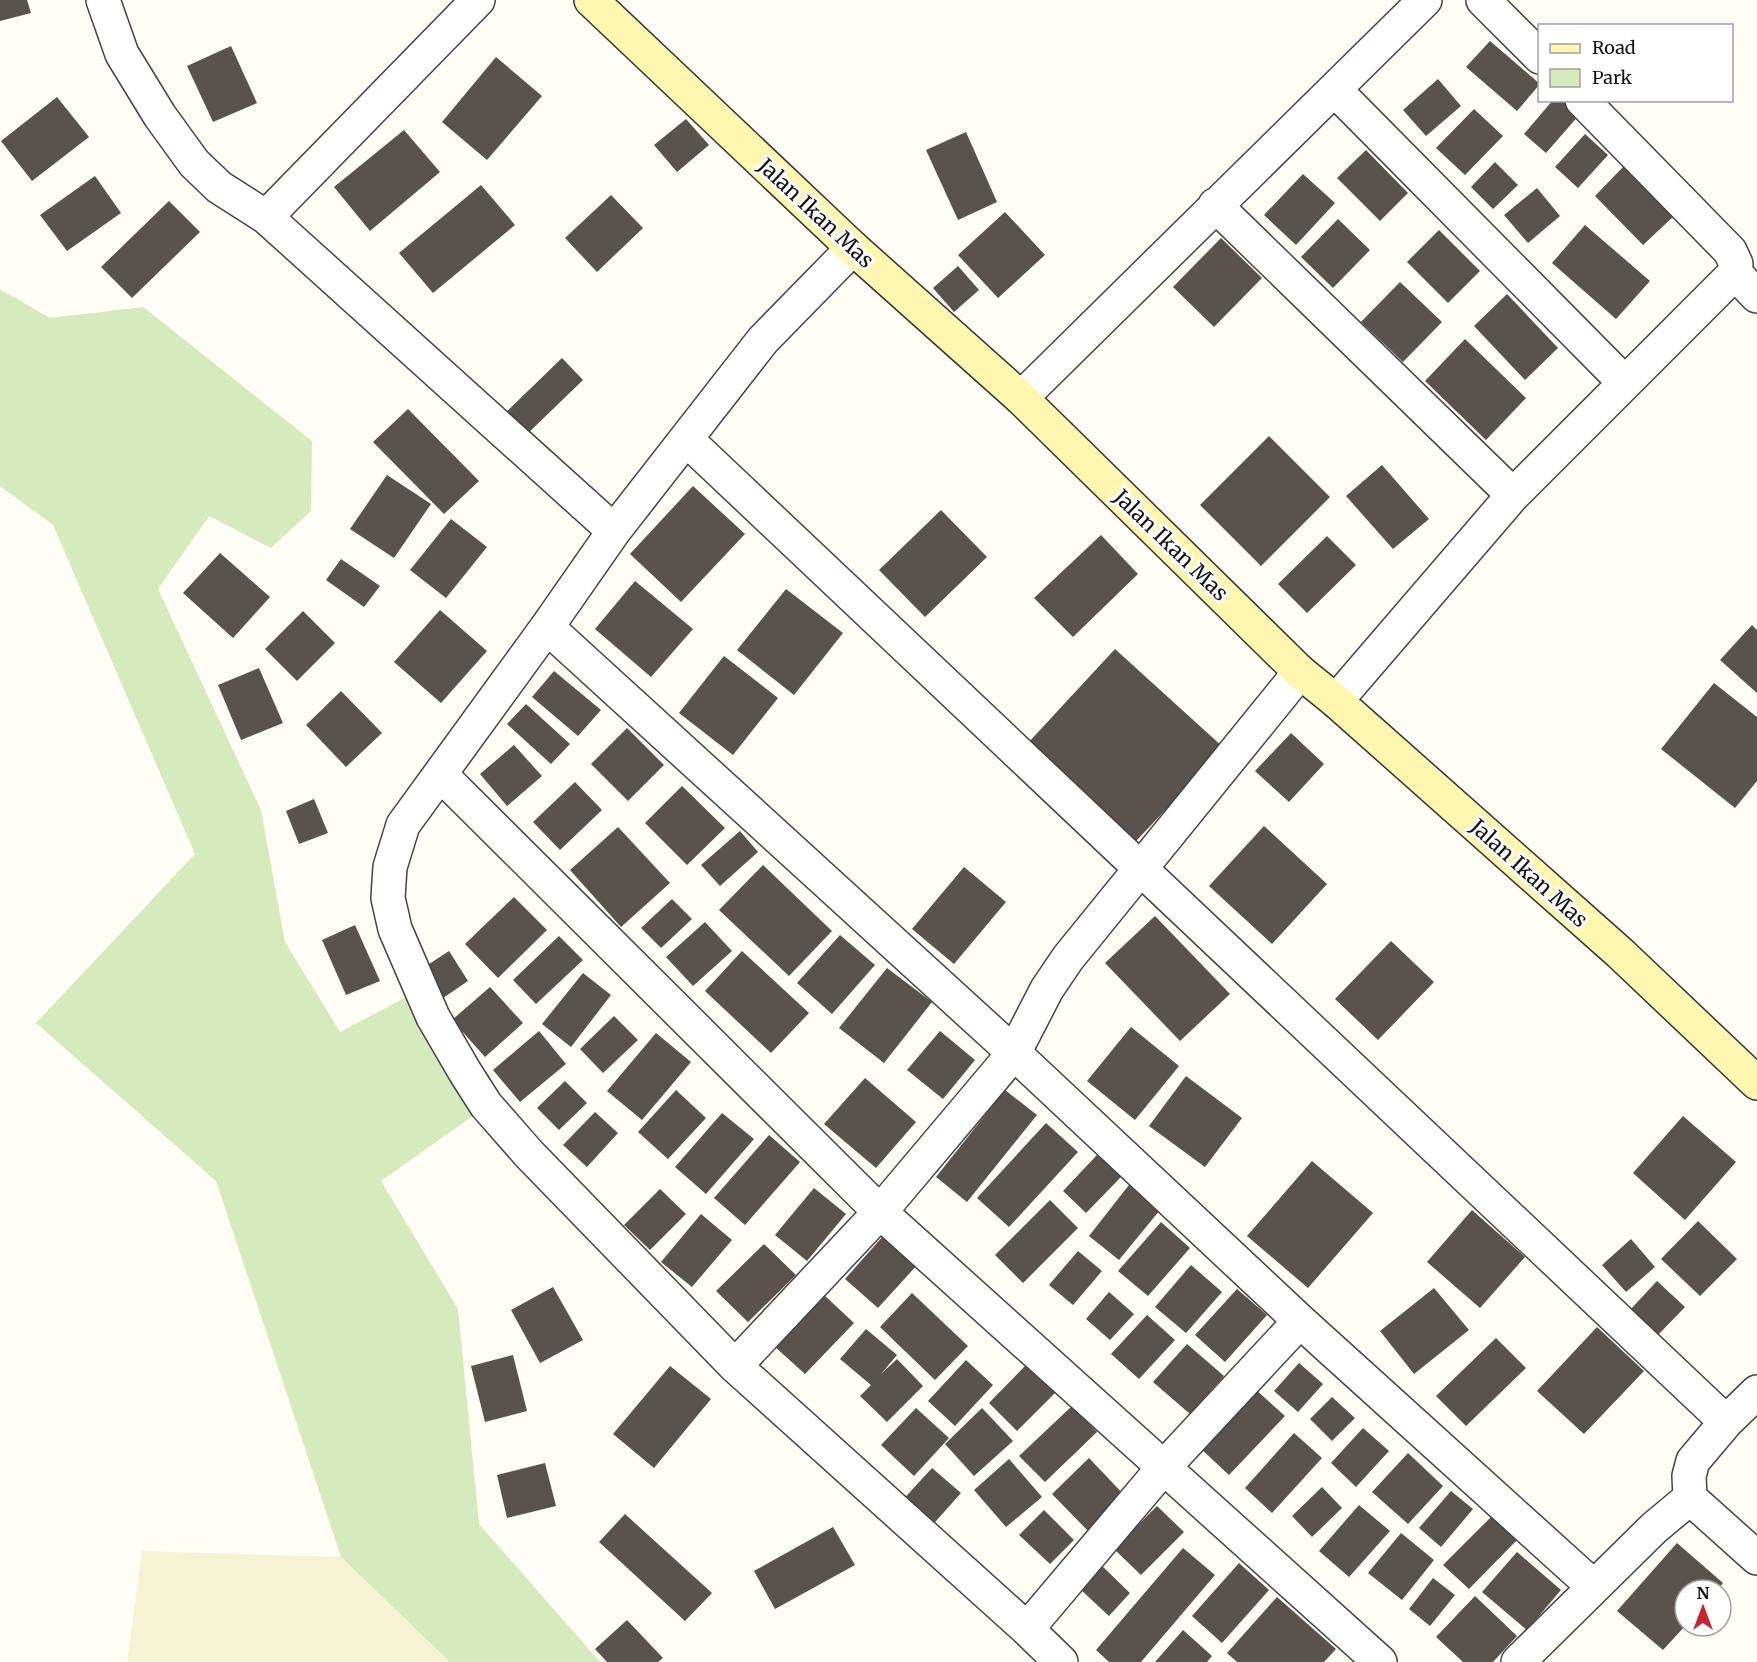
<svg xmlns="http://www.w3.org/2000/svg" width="1757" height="1662" font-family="Merriweather,serif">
<rect width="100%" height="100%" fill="#fffdf5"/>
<path fill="#f6f3d4" d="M142,1551L341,1557L450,1662H127Z"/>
<path fill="#d5ebbd" d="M0,289L50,318L143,307L312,441L311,511L271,548L209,516L158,589L261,810L285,942L340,1032L412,994L477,1113L381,1181L458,1309L479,1524L600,1662H450L341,1557L216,1181L36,1023L195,854L53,525L0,486Z"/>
<path fill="#5a524d" d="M0,0H27L31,13L0,21Z
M1490,41L1540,84L1517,111L1466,67Z
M231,46L257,103L213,122L187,66Z
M496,57L542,96L487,160L442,122Z
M1438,79L1461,106L1426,136L1403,110Z
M57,97L89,137L32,181L1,141Z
M1553,100H1564L1580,114L1546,153L1524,134Z
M1474,109L1503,136L1465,175L1436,148Z
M686,119L709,145L677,172L654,145Z
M404,130L440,172L370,231L334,187Z
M966,132L997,202L958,220L926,150Z
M1585,134L1608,155L1578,188L1555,167Z
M1366,150L1408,193L1380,221L1337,178Z
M1495,162L1518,185L1493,209L1471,187Z
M1624,166L1674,216L1643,245L1595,196Z
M1303,174L1335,203L1296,245L1264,215Z
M95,176L121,213L67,251L40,215Z
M481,185L515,225L433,293L399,253Z
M1537,188L1560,216L1528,243L1504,215Z
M611,195L643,228L597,272L565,238Z
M169,201L200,232L132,298L101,267Z
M1005,212L1045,255L998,298L958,255Z
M1338,219L1370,250L1333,288L1301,257Z
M1585,225L1650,281L1616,319L1552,263Z
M1439,230L1480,271L1448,303L1407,262Z
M1221,238L1262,278L1214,327L1173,287Z
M958,266L979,290L954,312L933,288Z
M1400,282L1442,322L1403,362L1361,322Z
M1507,294L1558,348L1525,380L1474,326Z
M1465,339L1526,398L1486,440L1425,381Z
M562,358L583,380L523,438L502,416Z
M408,409L479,481L444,514L373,442Z
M1269,436L1330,497L1261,566L1200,505Z
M1382,465L1429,519L1393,549L1346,496Z
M387,475L431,504L394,558L350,529Z
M693,486L745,534L681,602L630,554Z
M941,510L987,557L925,617L879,570Z
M451,519L487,547L446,598L410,570Z
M1101,535L1138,574L1073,637L1034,598Z
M1327,536L1356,565L1307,613L1278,584Z
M220,553L270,597L233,638L183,593Z
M341,559L380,586L364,607L326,580Z
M635,581L693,629L651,677L595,629Z
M786,589L843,633L794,695L737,650Z
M440,610L487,651L441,703L394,662Z
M303,611L335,643L297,681L265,649Z
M1752,625L1757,630V693L1720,660Z
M1115,649L1224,748L1136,841L1028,743Z
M724,656L778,698L733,755L679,713Z
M259,668L283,723L241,740L218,685Z
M554,671L601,710L578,736L532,697Z
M1714,683L1757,717V781L1735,808L1661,749Z
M341,691L382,733L346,767L306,725Z
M526,704L570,744L551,764L507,724Z
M627,728L664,765L628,801L591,764Z
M1291,733L1324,764L1289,802L1255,771Z
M514,745L542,776L507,806L480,774Z
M575,782L602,810L560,850L533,822Z
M682,786L725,828L687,865L645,823Z
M314,799L328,833L299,844L286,811Z
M1264,826L1327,884L1272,944L1209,886Z
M618,827L670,883L621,927L570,870Z
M740,831L758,852L720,886L701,865Z
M763,865L832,931L789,976L719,910Z
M964,867L1006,902L954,964L912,929Z
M514,897L547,930L498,978L465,944Z
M672,899L692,919L661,948L641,928Z
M1155,916L1230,994L1180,1041L1105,963Z
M705,922L732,951L693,986L666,957Z
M355,925L380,981L346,995L322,940Z
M840,935L875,965L832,1014L797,983Z
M559,936L583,960L536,1004L513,980Z
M1391,941L1434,982L1378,1040L1335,999Z
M449,951L468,981L443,998L423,968Z
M742,951L809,1013L771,1053L705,991Z
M887,968L932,1002L884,1063L839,1028Z
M583,973L611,995L571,1047L542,1024Z
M490,987L523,1023L485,1057L452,1020Z
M614,1016L638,1040L603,1073L580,1049Z
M1131,1027L1179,1066L1135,1120L1087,1081Z
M539,1031L566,1064L520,1102L493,1070Z
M940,1031L975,1060L943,1099L907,1070Z
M656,1033L691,1062L642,1120L607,1091Z
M1186,1076L1242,1118L1205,1167L1149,1126Z
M865,1078L916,1122L876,1168L824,1124Z
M565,1081L587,1103L559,1130L537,1108Z
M676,1090L706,1118L668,1159L638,1132Z
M1005,1090L1037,1115L967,1202L936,1177Z
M595,1112L618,1133L587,1167L563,1145Z
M722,1113L754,1139L706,1194L675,1167Z
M1683,1116L1736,1162L1685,1220L1633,1173Z
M1046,1123L1078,1152L1009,1227L977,1198Z
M769,1135L800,1162L745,1225L714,1198Z
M1097,1155L1121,1177L1086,1213L1063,1191Z
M1312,1161L1373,1213L1308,1288L1247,1236Z
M1129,1185L1160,1210L1119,1260L1089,1236Z
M814,1188L846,1214L807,1261L775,1235Z
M660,1189L686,1214L650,1250L624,1225Z
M1050,1200L1078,1228L1023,1283L995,1255Z
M1472,1210L1525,1257L1480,1308L1427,1262Z
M701,1214L732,1240L692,1287L661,1262Z
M1698,1221L1737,1259L1700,1296L1661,1259Z
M1161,1222L1190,1248L1148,1296L1118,1271Z
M885,1234L918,1264L878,1308L845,1279Z
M1631,1239L1655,1267L1626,1292L1602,1265Z
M764,1244L796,1275L748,1322L716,1291Z
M1078,1251L1102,1271L1073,1305L1049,1285Z
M1191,1265L1222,1292L1186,1333L1155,1307Z
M1657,1281L1685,1307L1658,1335L1630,1310Z
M553,1287L583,1340L540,1363L511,1310Z
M1434,1288L1469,1330L1414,1374L1380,1331Z
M1237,1289L1267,1315L1225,1362L1195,1335Z
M1109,1292L1134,1314L1110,1340L1086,1319Z
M912,1293L968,1346L935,1380L880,1327Z
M823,1294L854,1323L805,1374L774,1346Z
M1147,1315L1175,1340L1139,1379L1111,1354Z
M1597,1327L1644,1371L1584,1434L1537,1391Z
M866,1329L897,1355L881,1374L897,1359L923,1386L887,1422L860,1396L871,1385L840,1359Z
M1496,1338L1526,1368L1466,1426L1436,1396Z
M1187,1344L1224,1376L1190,1414L1153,1382Z
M513,1355L527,1411L485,1422L471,1366Z
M966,1360L993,1385L955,1426L928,1401Z
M1028,1363L1056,1392L1017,1431L989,1403Z
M1299,1363L1323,1384L1298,1412L1274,1391Z
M670,1366L711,1399L654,1468L613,1434Z
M1255,1389L1285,1416L1229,1475L1200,1448Z
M1332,1397L1355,1418L1332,1441L1310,1419Z
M1072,1406L1097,1432L1045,1482L1019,1456Z
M916,1408L949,1438L914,1476L881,1445Z
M982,1408L1013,1441L974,1476L945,1444Z
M1363,1428L1389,1451L1356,1487L1331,1463Z
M1294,1433L1322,1458L1272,1513L1245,1488Z
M1408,1453L1443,1486L1408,1524L1372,1492Z
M1089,1458L1127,1498L1090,1533L1052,1494Z
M1009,1459L1042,1497L1006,1527L974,1490Z
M545,1463L556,1506L507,1518L497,1475Z
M932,1468L961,1493L928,1530L899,1504Z
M1322,1487L1342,1508L1312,1537L1292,1516Z
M1451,1491L1473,1509L1441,1547L1419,1528Z
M1359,1505L1390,1531L1349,1577L1319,1551Z
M1157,1506L1184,1532L1141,1575L1114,1549Z
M1044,1510L1074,1540L1050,1564L1019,1535Z
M625,1514L712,1593L685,1621L599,1542Z
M1492,1516L1517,1540L1469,1589L1443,1565Z
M833,1527L855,1565L775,1609L754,1571Z
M1401,1533L1434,1560L1402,1600L1368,1573Z
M1677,1543L1723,1583L1717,1590H1685V1626L1663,1650L1617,1611Z
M1183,1548L1215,1575L1141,1662H1109L1096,1650Z
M1517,1552L1561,1590L1527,1630L1482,1592Z
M1239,1563L1269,1590L1222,1643L1192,1616Z
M1102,1566L1130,1593L1109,1616L1080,1589Z
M1433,1578L1455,1595L1430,1626L1409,1609Z
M1475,1596L1517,1636L1493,1662H1463L1436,1637Z
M1277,1597L1336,1649L1324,1662H1237L1227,1653Z
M627,1620L663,1658L658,1662H607L595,1649Z
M1183,1630L1212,1656L1207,1662H1155Z"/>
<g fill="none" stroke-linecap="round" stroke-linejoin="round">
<g stroke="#444" stroke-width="36">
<path id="street" d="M103,0L122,54L160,116L194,163L219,187L266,217L614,531
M1483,0L1540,57
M1335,90L1625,383
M1215,205L1513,495
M266,217L478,0
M853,248L763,340L614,531L547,627L403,825L390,867L388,898L395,929L433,1017L465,1072L486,1105L529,1154L735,1366L1027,1629L1061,1662
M1735,273L1757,296
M1021,398L1425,0
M686,439L1726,1422
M547,627L1014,1053L1300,1321L1594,1587
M1336,701L1513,495L1735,273L1736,264L1730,251L1582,100
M441,775L880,1212L1380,1662
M735,1366L880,1212L1014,1053L1047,989L1068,958L1300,672
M1690,1498L1757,1558
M1027,1629L1164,1467L1300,1321
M1518,1662L1654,1528L1690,1498L1689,1476L1693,1461L1726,1422L1757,1392"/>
</g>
<g stroke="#333" stroke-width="36">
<path id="secondary" d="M591,0L853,248L1021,398L1300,672L1336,701L1620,953L1757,1083"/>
</g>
<use href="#street" stroke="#fff" stroke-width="33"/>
<use href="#secondary" stroke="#fff6b0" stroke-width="33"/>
</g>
<g text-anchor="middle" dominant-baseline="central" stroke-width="6" stroke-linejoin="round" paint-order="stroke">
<g font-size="21" fill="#111" stroke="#fff">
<text transform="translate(816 213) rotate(43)">Jalan Ikan Mas</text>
<text transform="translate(1171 545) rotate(44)">Jalan Ikan Mas</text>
<text transform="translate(1529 873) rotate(42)">Jalan Ikan Mas</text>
</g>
</g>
<rect x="1538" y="24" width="195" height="78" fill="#ffffff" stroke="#a0a0a0" stroke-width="1.5"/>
<rect x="1550" y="44" width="30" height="9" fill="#fff6b0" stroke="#a0a0a0" stroke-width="1.5"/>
<text x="1592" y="54" font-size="18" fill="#111111">Road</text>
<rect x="1550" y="69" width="30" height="18" fill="#d5ebbd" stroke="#a0a0a0" stroke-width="1.5"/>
<text x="1592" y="84" font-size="18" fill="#111111">Park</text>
<g transform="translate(1703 1608)"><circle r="28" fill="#ffffff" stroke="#a0a0a0" stroke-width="1.5"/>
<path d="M0-4.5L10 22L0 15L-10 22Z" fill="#c4262e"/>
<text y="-9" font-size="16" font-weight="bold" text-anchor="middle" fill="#111111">N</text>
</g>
</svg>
